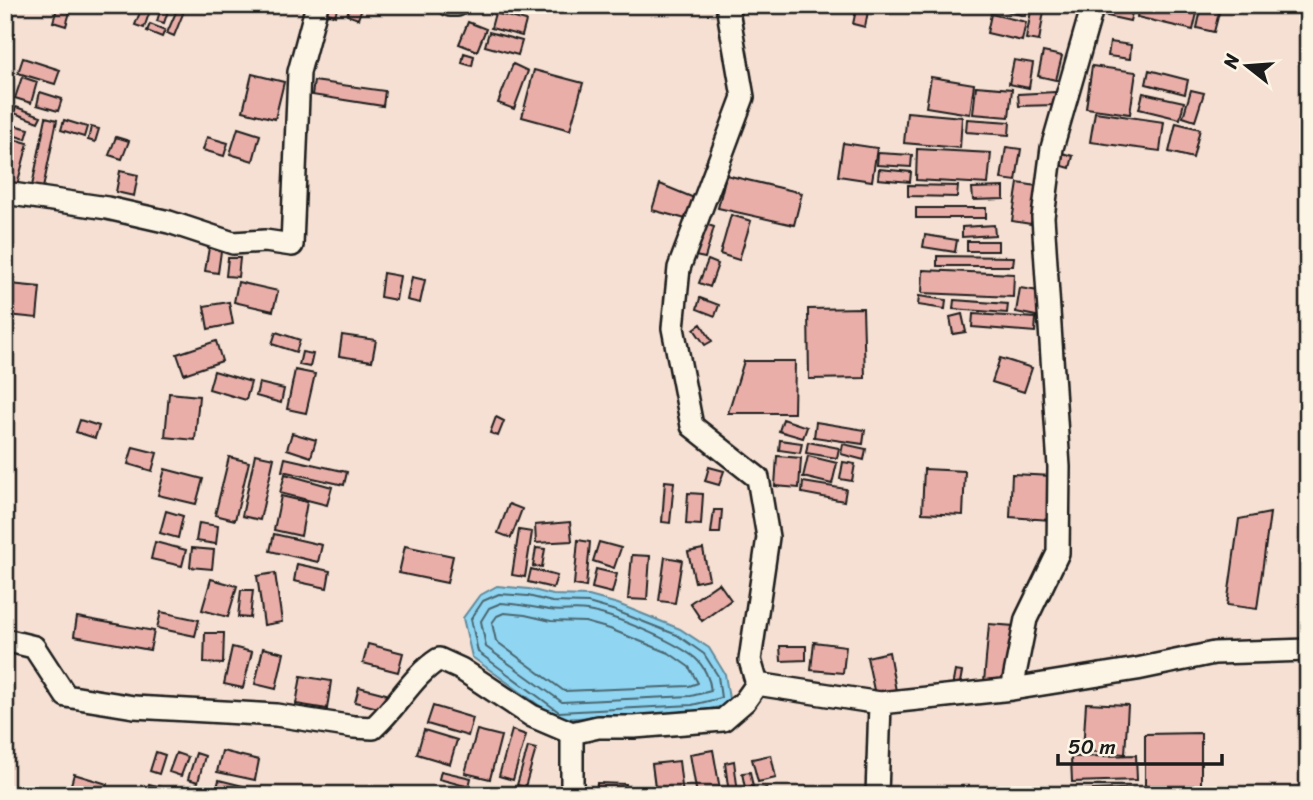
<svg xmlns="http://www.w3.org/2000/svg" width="1313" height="800" font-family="Sriracha,sans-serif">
<rect width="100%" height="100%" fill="#f6e0d3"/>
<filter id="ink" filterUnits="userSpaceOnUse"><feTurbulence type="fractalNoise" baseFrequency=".0143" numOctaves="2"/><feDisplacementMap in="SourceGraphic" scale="14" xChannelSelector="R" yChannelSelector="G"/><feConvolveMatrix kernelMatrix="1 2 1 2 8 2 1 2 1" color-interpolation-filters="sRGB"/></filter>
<g filter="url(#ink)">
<path fill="#90d5f1" stroke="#628b9c" stroke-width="2" d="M497,586L529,589L553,595L589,596L618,604L680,629L709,648L725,674L730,705L693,712L558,719L472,657L463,618L479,596Z"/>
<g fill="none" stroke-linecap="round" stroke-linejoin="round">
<path stroke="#4a6671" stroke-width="2" d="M499,594L528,596L552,602L588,603L616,611L677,635L704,654L718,676L721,698L692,705L559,712L478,652L471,619L483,601Z
M501,603C518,604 533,607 549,610C561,612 574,609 587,611C614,615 674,641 695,658C704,666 710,679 711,691L691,696L562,702L486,647L481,621L489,608Z
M504,613L525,615L551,621L585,622L610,629L669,653L689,667L698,683L689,686L564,691L496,641L492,623L497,616Z"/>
</g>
<path fill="#e9aea8" stroke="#1c1c1c" stroke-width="2" d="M58,5H72L66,26L53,22Z
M143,5H152L144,28L135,25Z
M162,5H170L164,23L157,21Z
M179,5L186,6L174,36L167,33Z
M328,5H338L335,16L325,12Z
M350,5H363L358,19L347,15Z
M857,5L869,6L865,27L853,24Z
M995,5H1027L1025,16L995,8Z
M1032,5H1045L1039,41L1026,39Z
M1100,5H1134L1130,21L1098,14Z
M1139,5H1162L1197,13L1193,30L1137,17Z
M1202,5H1221L1214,32L1197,28Z
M495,13L526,21L522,36L491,28Z
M991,14L1026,22L1022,41L987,33Z
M468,22L486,29L477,51L459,44Z
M150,24L165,30L162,37L147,31Z
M489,32L522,41L518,55L485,46Z
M1110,42L1131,45L1130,59L1108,56Z
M1043,52L1062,56L1056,80L1038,76Z
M464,53L474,56L472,66L462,63Z
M23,58L60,70L55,84L18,73Z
M1014,60L1033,63L1029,88L1009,84Z
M513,64L528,71L514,109L498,103Z
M1092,66L1136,72L1130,114L1086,108Z
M534,70L583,83L570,130L522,117Z
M1149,70L1188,80L1185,94L1146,84Z
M252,74L284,82L275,119L243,111Z
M22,77L37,82L31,103L15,98Z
M931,77L974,84L970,114L926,107Z
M314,81L385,91L383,106L312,95Z
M976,86L1012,89L1009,117L973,114Z
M1191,90L1204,93L1195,121L1183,117Z
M40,92L62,99L58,111L37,105Z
M1055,92L1056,105L1019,106L1018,94Z
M1143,93L1184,102L1180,119L1139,109Z
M16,107L41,116L38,122L14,113Z
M907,112L962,117L960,148L904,143Z
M1095,112L1164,122L1160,151L1090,142Z
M46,117L57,120L42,193L31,191Z
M967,119L1010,122L1009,135L966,132Z
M64,120L87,127L84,137L61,130Z
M5,123L29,129L26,139L5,133Z
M1176,123L1200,129L1193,158L1169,152Z
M91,127L99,129L95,142L88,140Z
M238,128L260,135L253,161L230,154Z
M5,137L28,143L15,193L5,190Z
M116,137L129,141L122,159L109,155Z
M207,137L228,143L224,156L203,150Z
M843,143L877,148L872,181L838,176Z
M1006,147L1021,149L1016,181L1001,179Z
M917,149L991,153L988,184L916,180Z
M1058,152L1073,156L1070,168L1056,164Z
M878,153L912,155L911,167L877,165Z
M879,169L911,172L910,182L878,179Z
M120,171L138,175L134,196L116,192Z
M726,175L802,193L794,225L718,208Z
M1018,183L1037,186L1031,224L1012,221Z
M660,184L699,200L686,219L652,210Z
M908,185L958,186L957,197L908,196Z
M1004,187V199L973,200L972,188Z
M916,208H986V218H916Z
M731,215L751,221L739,260L720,254Z
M705,224L714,227L705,258L695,256Z
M994,225L995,235L962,237V227Z
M925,235L957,240L955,252L923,247Z
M967,241H998V251H967Z
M210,242L222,244L218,273L205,271Z
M937,256L1014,257L1013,266H937Z
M228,258H240L238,277L226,276Z
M708,260L718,264L710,287L699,283Z
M923,270L1014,274L1013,297L922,293Z
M383,273L400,276L396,300L380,297Z
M412,277L425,280L420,303L407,300Z
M238,282L278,291L273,311L234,302Z
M10,284L40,287L37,318L8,315Z
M1020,288L1045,292L1041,317L1016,312Z
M919,296L946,300L945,309L918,305Z
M700,298L719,305L715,316L697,309Z
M954,300L1008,304L1007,313L953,309Z
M229,302L233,324L208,329L204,306Z
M863,308L865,378L809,379L808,309Z
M962,314L966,332L953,334L950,317Z
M973,314L1036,318L1035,332L972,327Z
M701,324L712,341L705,345L694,329Z
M276,332L300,340L296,352L272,344Z
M342,335L376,340L372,361L339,356Z
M216,341L222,361L184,374L177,354Z
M302,352L313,354L310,367L299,365Z
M1000,358L1032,368L1024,392L992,382Z
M744,361H795L794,413H728Z
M295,370L315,374L306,413L287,409Z
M214,371L251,382L246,400L209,389Z
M259,383L284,389L281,403L256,396Z
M169,393L199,396L195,440L165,437Z
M496,417L504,421L498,436L490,433Z
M783,419L807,427L803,438L779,431Z
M80,420L99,426L95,438L76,432Z
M816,422L865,430L863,444L814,437Z
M292,433L316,440L311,457L287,449Z
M780,440L802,443L800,453L779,450Z
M808,442L839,448L837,458L806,453Z
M843,444L866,449L864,460L841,454Z
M133,447L157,453L152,471L128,464Z
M255,454L274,458L260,520L242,516Z
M777,456L801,458L799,488L775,486Z
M808,456L837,463L832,484L803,477Z
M229,457L249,462L235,520L215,515Z
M285,458L347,472L344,485L282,471Z
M843,462L855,464L852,481L840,479Z
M709,467L724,471L719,485L705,481Z
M165,469L203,479L196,504L158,495Z
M924,469L965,471L963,515L922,513Z
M285,474L332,487L327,505L280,493Z
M1012,474L1053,476L1050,520L1010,517Z
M665,481L674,482L670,523L662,522Z
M803,482L846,489L844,501L802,493Z
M688,493L703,494L701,525L686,524Z
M281,496L307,502L301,536L274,530Z
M509,504L522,509L511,538L498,533Z
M714,510H722L720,533H711Z
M166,511L183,516L178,538L160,533Z
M1270,513L1257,609L1227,605L1239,519Z
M570,522L572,541L536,543L535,525Z
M199,523L218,526L216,544L196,541Z
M519,530L532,532L525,577L512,575Z
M274,534L322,545L318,562L270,551Z
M578,540L590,542L586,587L574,585Z
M155,542L186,550L182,566L151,559Z
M599,542L621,548L614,568L593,561Z
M405,546L453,556L447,583L399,573Z
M192,548L214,550L212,569L190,567Z
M536,548L545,549L542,567L533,566Z
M703,549L709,579L695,582L688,552Z
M632,555L650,556L647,600L628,599Z
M665,557L682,560L675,603L659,601Z
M297,564L330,571L327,588L294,581Z
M531,569L557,576L553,588L528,582Z
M596,569L617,574L612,593L592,588Z
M275,573L282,622L264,625L257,576Z
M211,579L237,586L228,617L202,610Z
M719,583L731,600L702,621L690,603Z
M241,590H253L250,618L238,617Z
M161,612L199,620L195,636L157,628Z
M77,617L154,631L150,650L74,636Z
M989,624L1014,626L1010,684L984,682Z
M205,633H224L223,664L204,663Z
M814,642L846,646L843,673L811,670Z
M368,644L403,653L398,672L363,663Z
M780,646H806V660L781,661Z
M232,647L252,652L243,688L224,684Z
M263,648L284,653L276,689L255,684Z
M889,652L896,691L875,695L867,657Z
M955,671L962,672L959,688L952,687Z
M301,676L331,681L327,709L296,704Z
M359,687L386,694L382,709L355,702Z
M1086,703L1128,705L1125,754L1083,751Z
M433,706L473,718L468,736L427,724Z
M424,730L457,740L450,764L417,754Z
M477,730L501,736L490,779L465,773Z
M512,730L526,735L513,780L499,776Z
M1201,733V791L1145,792V734Z
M528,747L536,749L525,787L517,785Z
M713,750L721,795H697L690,754Z
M222,751L259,760L255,780L217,772Z
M156,752L165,755L159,774L150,771Z
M176,753L188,757L181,776L169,772Z
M196,753L205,756L198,782L188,779Z
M771,755L776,778L758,782L752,759Z
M1136,755L1137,780L1072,782L1071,757Z
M679,761L683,795H656L652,764Z
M734,761L738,793L729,794L725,763Z
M441,771L471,778L469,787L439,779Z
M750,772L753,787L745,788L742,773Z
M74,774L107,784L104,795H68Z
M219,780L255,789L254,795H215Z
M597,783L626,784V795H597Z
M149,784L169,789L168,795H146Z
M766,788L767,795H740Z
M1137,788V795H1071V791Z"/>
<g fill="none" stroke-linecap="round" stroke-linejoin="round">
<g stroke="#1c1c1c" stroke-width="26">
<path id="street" d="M450,5H457
M727,5L743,97L679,268L673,328L692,426L758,478L768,537L750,660L757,684L880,703L1012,689L1137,669L1214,653L1308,650
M5,193L107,208L169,222L233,243L265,241L292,245L299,72L317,5
M5,640L34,647L66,696L134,707L276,715L354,727L373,728C397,707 412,676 439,659L461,669L532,716L572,733
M1012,689L1026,619L1058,553L1059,467L1043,217L1052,148L1093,5
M572,795V733L598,727H634L723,720L745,701L757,684
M877,795L880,703"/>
</g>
<use href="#street" stroke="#fcf5e5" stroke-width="21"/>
</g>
</g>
<rect width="1313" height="800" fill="none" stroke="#fcf5e5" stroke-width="28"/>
<rect x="14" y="14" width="1285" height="772" fill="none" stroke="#1c1c1c" stroke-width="2.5" filter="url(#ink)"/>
<g transform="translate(1247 66) rotate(287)" stroke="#fcf5e5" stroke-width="5" paint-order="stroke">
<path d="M0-5L12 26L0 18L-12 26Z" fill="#1c1c1c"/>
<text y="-10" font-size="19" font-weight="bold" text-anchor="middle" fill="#1c1c1c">N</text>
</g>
<path d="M1058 754v10h164v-10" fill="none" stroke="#1c1c1c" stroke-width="3.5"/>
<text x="1068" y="754" font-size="21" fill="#1c1c1c" stroke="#fcf5e5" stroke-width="5" paint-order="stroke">50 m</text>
</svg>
